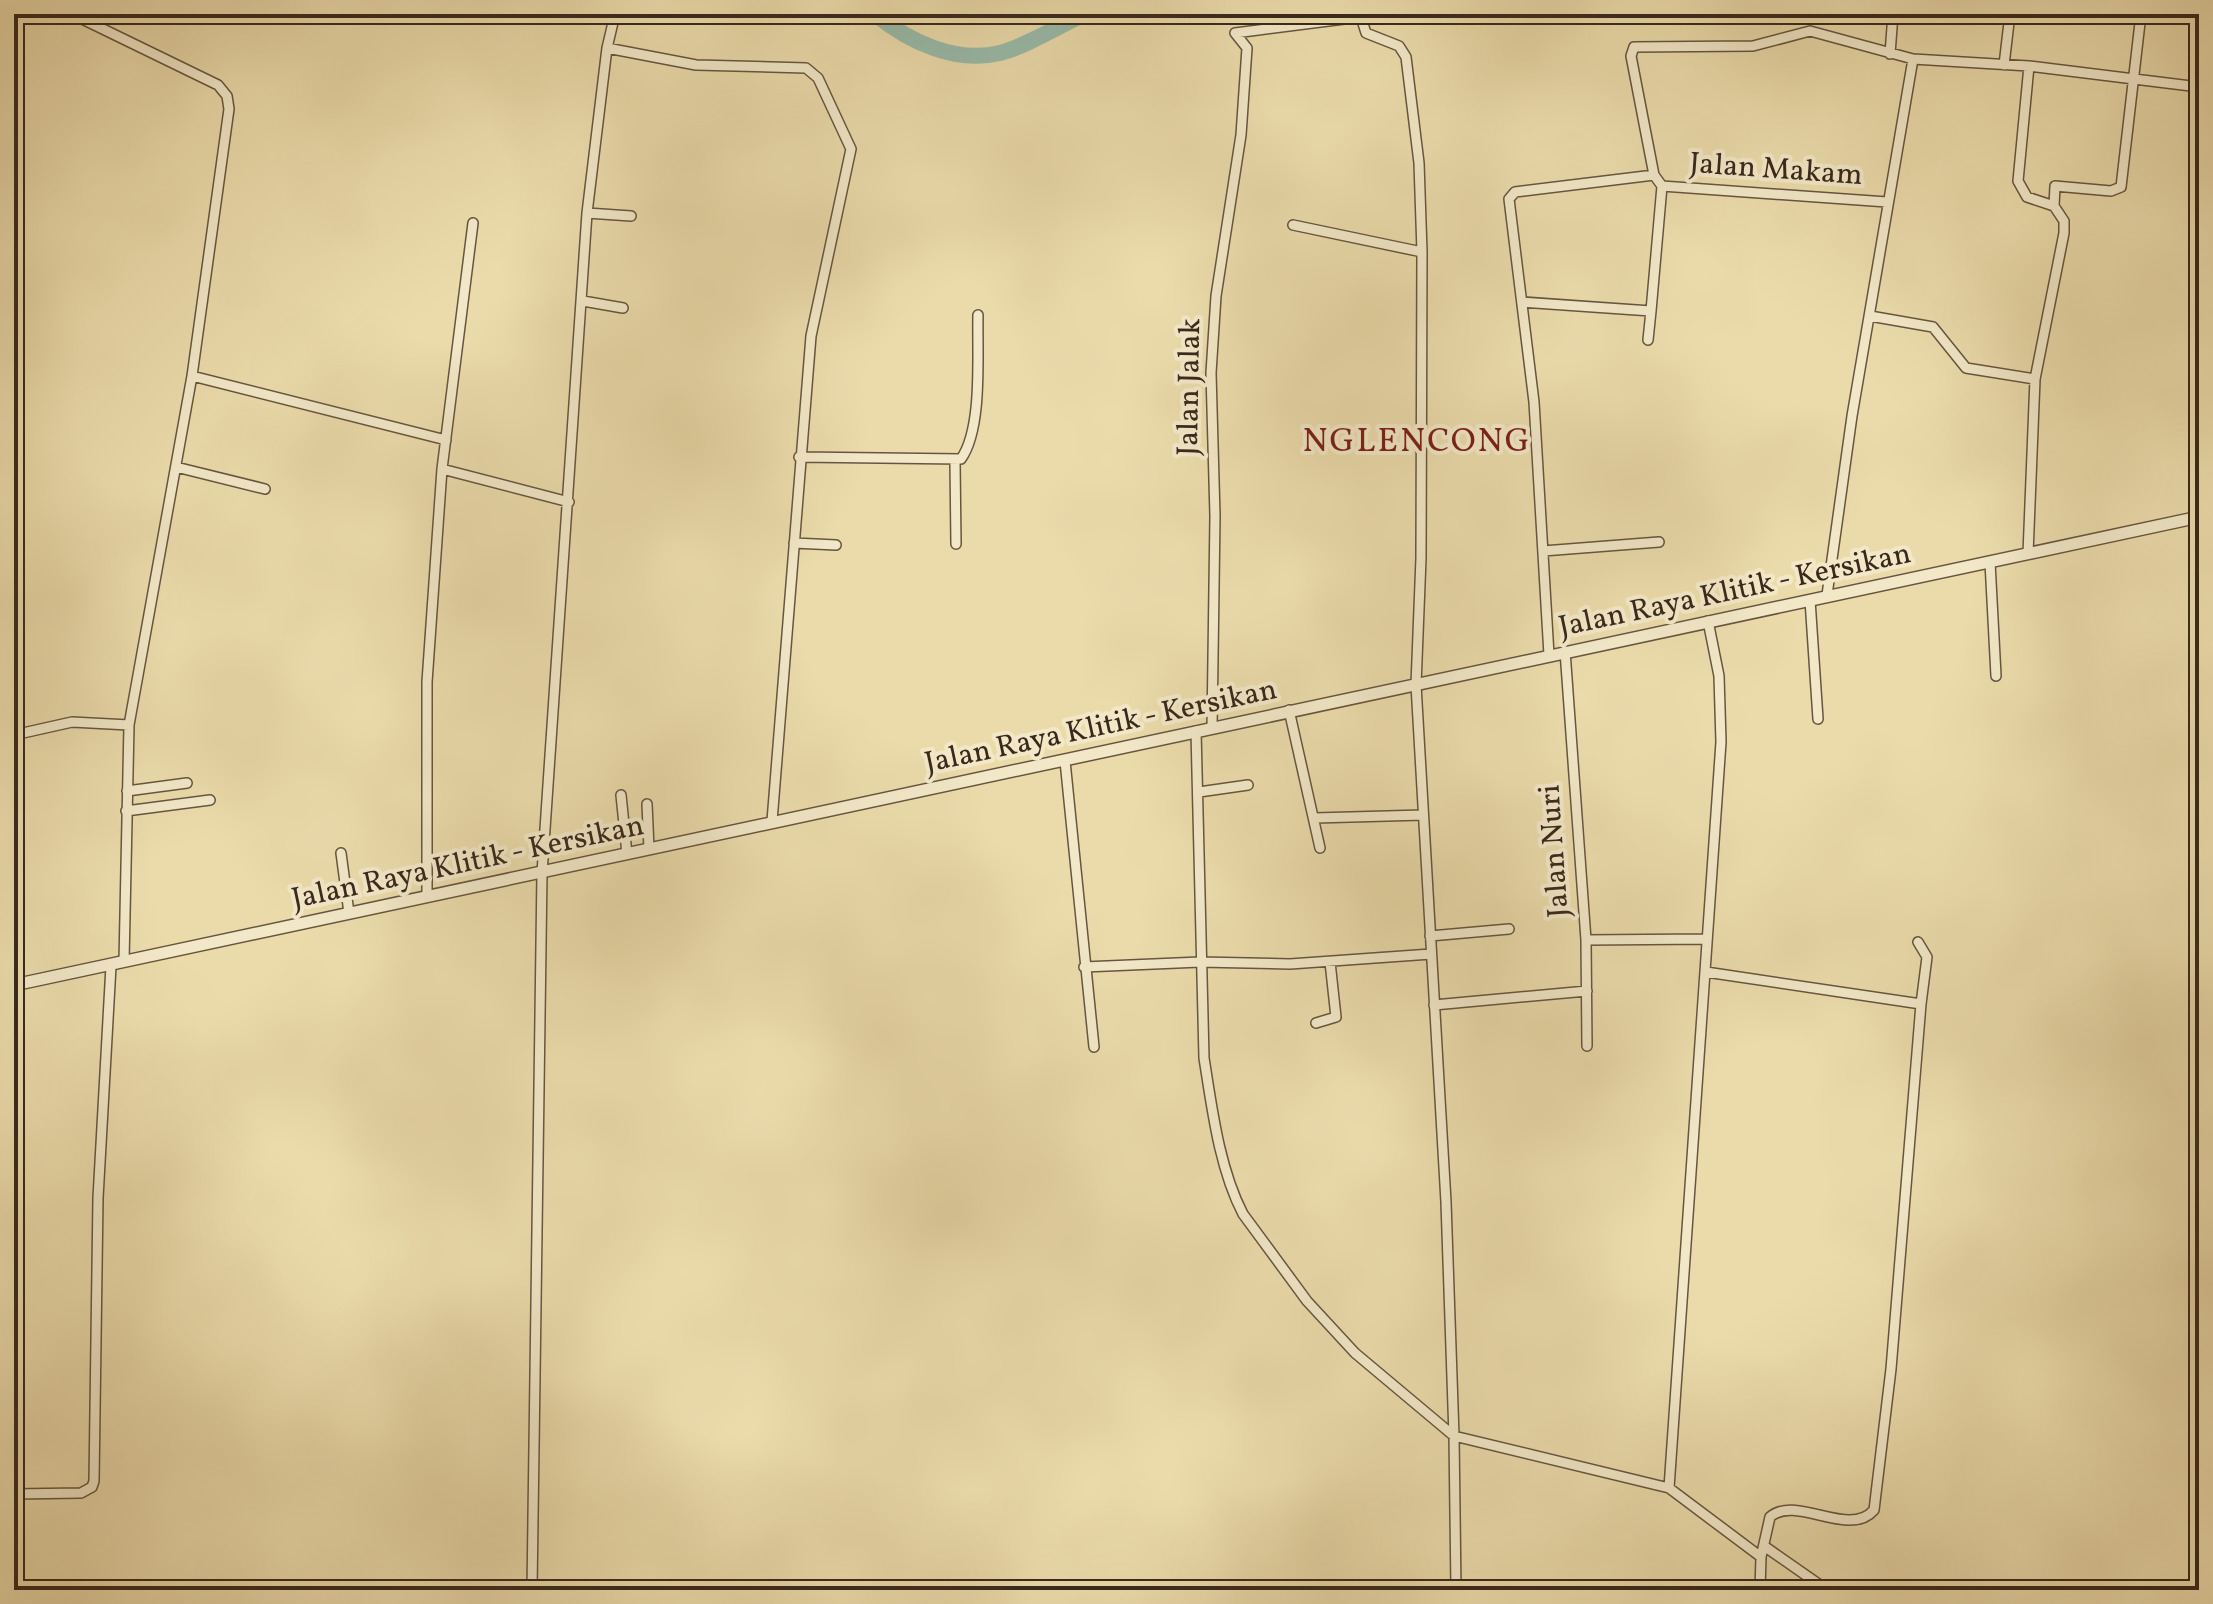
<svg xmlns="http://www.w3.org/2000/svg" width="2213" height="1604" font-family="Vollkorn,serif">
<rect width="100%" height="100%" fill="#ebdbab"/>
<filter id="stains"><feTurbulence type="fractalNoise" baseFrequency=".0025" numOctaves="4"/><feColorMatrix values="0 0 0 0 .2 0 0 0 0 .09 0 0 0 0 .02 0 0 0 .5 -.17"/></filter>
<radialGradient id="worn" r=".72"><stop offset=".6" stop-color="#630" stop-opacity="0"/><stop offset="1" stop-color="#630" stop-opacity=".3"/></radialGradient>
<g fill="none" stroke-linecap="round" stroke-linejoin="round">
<path stroke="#98bbaa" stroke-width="16" d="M875,14C908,41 955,64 1000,53C1029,45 1058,26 1085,14"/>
<g stroke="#665640" stroke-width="12">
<path id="minor" d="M72,14L218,85L227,96L229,109L192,376L129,725L124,962
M1360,14L1366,33L1399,46L1406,57L1419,163L1422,252L1421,558L1416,685L1446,1202L1454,1436L1669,1488
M607,48L696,65L806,68L818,78L851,149L811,336L772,821
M1890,54L1893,14
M2004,65L2010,14
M1662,186L1887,202
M2054,206L2055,186L2111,191L2121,187L2141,14
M587,213L631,216
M1293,225L1422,252
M583,301L623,308
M1522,302L1651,311L1662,186L1654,175L1631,56L1634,47L1753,46L1810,31L1913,59L2029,66L2199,87
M1870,316L1933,327L1966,368L2035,379
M1648,340L1651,311
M192,376L446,440
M799,457L961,459C983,428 977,354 978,315
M955,462L956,544
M176,467L265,489
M442,469L569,502
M794,543L836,545
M1543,551L1659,542
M2028,554L2035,379L2064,233V221L2054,206L2027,197L2018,181L2029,66
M1990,562L1996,676
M1827,595L1852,416L1913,59
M1810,600L1818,719
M1708,621L1719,676L1721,742L1669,1488L1761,1557L1760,1590
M1565,651L1586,940L1587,1046
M1549,655L1534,402L1509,199L1515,192L1654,175
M1289,710L1320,848
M1212,728L1215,516L1211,373L1216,296L1241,135L1247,48L1235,33L1360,17
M1196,731L1204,1058C1212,1108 1219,1168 1243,1214L1307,1301L1355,1353L1454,1436L1456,1590
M14,735L72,722L129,725
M1065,761L1094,1047
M127,791L187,783
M1199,792L1248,785
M621,795L627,854
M647,804L649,849
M126,811L210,800
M1315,818L1423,815
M341,853L349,913
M427,896V682L442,469L473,223
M1430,936L1509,929
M1586,940L1707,939
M1918,942L1927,957L1921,1004
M1084,967L1200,962L1290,964L1431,954
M1706,972L1921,1004L1891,1369L1874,1510C1849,1539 1796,1494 1770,1517L1761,1557
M1434,1005L1587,991
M1316,1023L1336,1017L1330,962
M14,1494L81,1493L92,1487L94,1481L98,1198L111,966
M1764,1546L1827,1590
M532,1590L542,873L587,213L607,48L615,14"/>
</g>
<g stroke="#665640" stroke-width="14">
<path id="tertiary" d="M14,985L2199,517"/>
</g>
<use href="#minor" stroke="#f2e8c8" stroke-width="9"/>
<use href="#tertiary" stroke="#f2e8c8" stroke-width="11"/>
</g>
<g text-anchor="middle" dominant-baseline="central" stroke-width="8" stroke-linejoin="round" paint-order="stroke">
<g font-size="30" fill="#39291c" stroke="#f2e8c8">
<text transform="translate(1776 170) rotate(4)">Jalan Makam</text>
<text transform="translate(1190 387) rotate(-89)">Jalan Jalak</text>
<text transform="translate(1735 591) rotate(-12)">Jalan Raya Klitik - Kersikan</text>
<text transform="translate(1101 727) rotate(-12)">Jalan Raya Klitik - Kersikan</text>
<text transform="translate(1555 851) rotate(-94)">Jalan Nuri</text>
<text transform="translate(468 863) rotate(-12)">Jalan Raya Klitik - Kersikan</text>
</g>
<g font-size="34" letter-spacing="2" fill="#7a1f14" stroke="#f2e8c8">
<text x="1417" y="442">NGLENCONG</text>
</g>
</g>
<rect width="2213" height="1604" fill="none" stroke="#ebdbab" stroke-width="48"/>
<rect x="16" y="16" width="2181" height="1572" fill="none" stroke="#39291c" stroke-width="4"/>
<rect x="24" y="24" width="2165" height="1556" fill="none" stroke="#39291c" stroke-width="2"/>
<rect width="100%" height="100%" filter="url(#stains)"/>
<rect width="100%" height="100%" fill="url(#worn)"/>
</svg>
